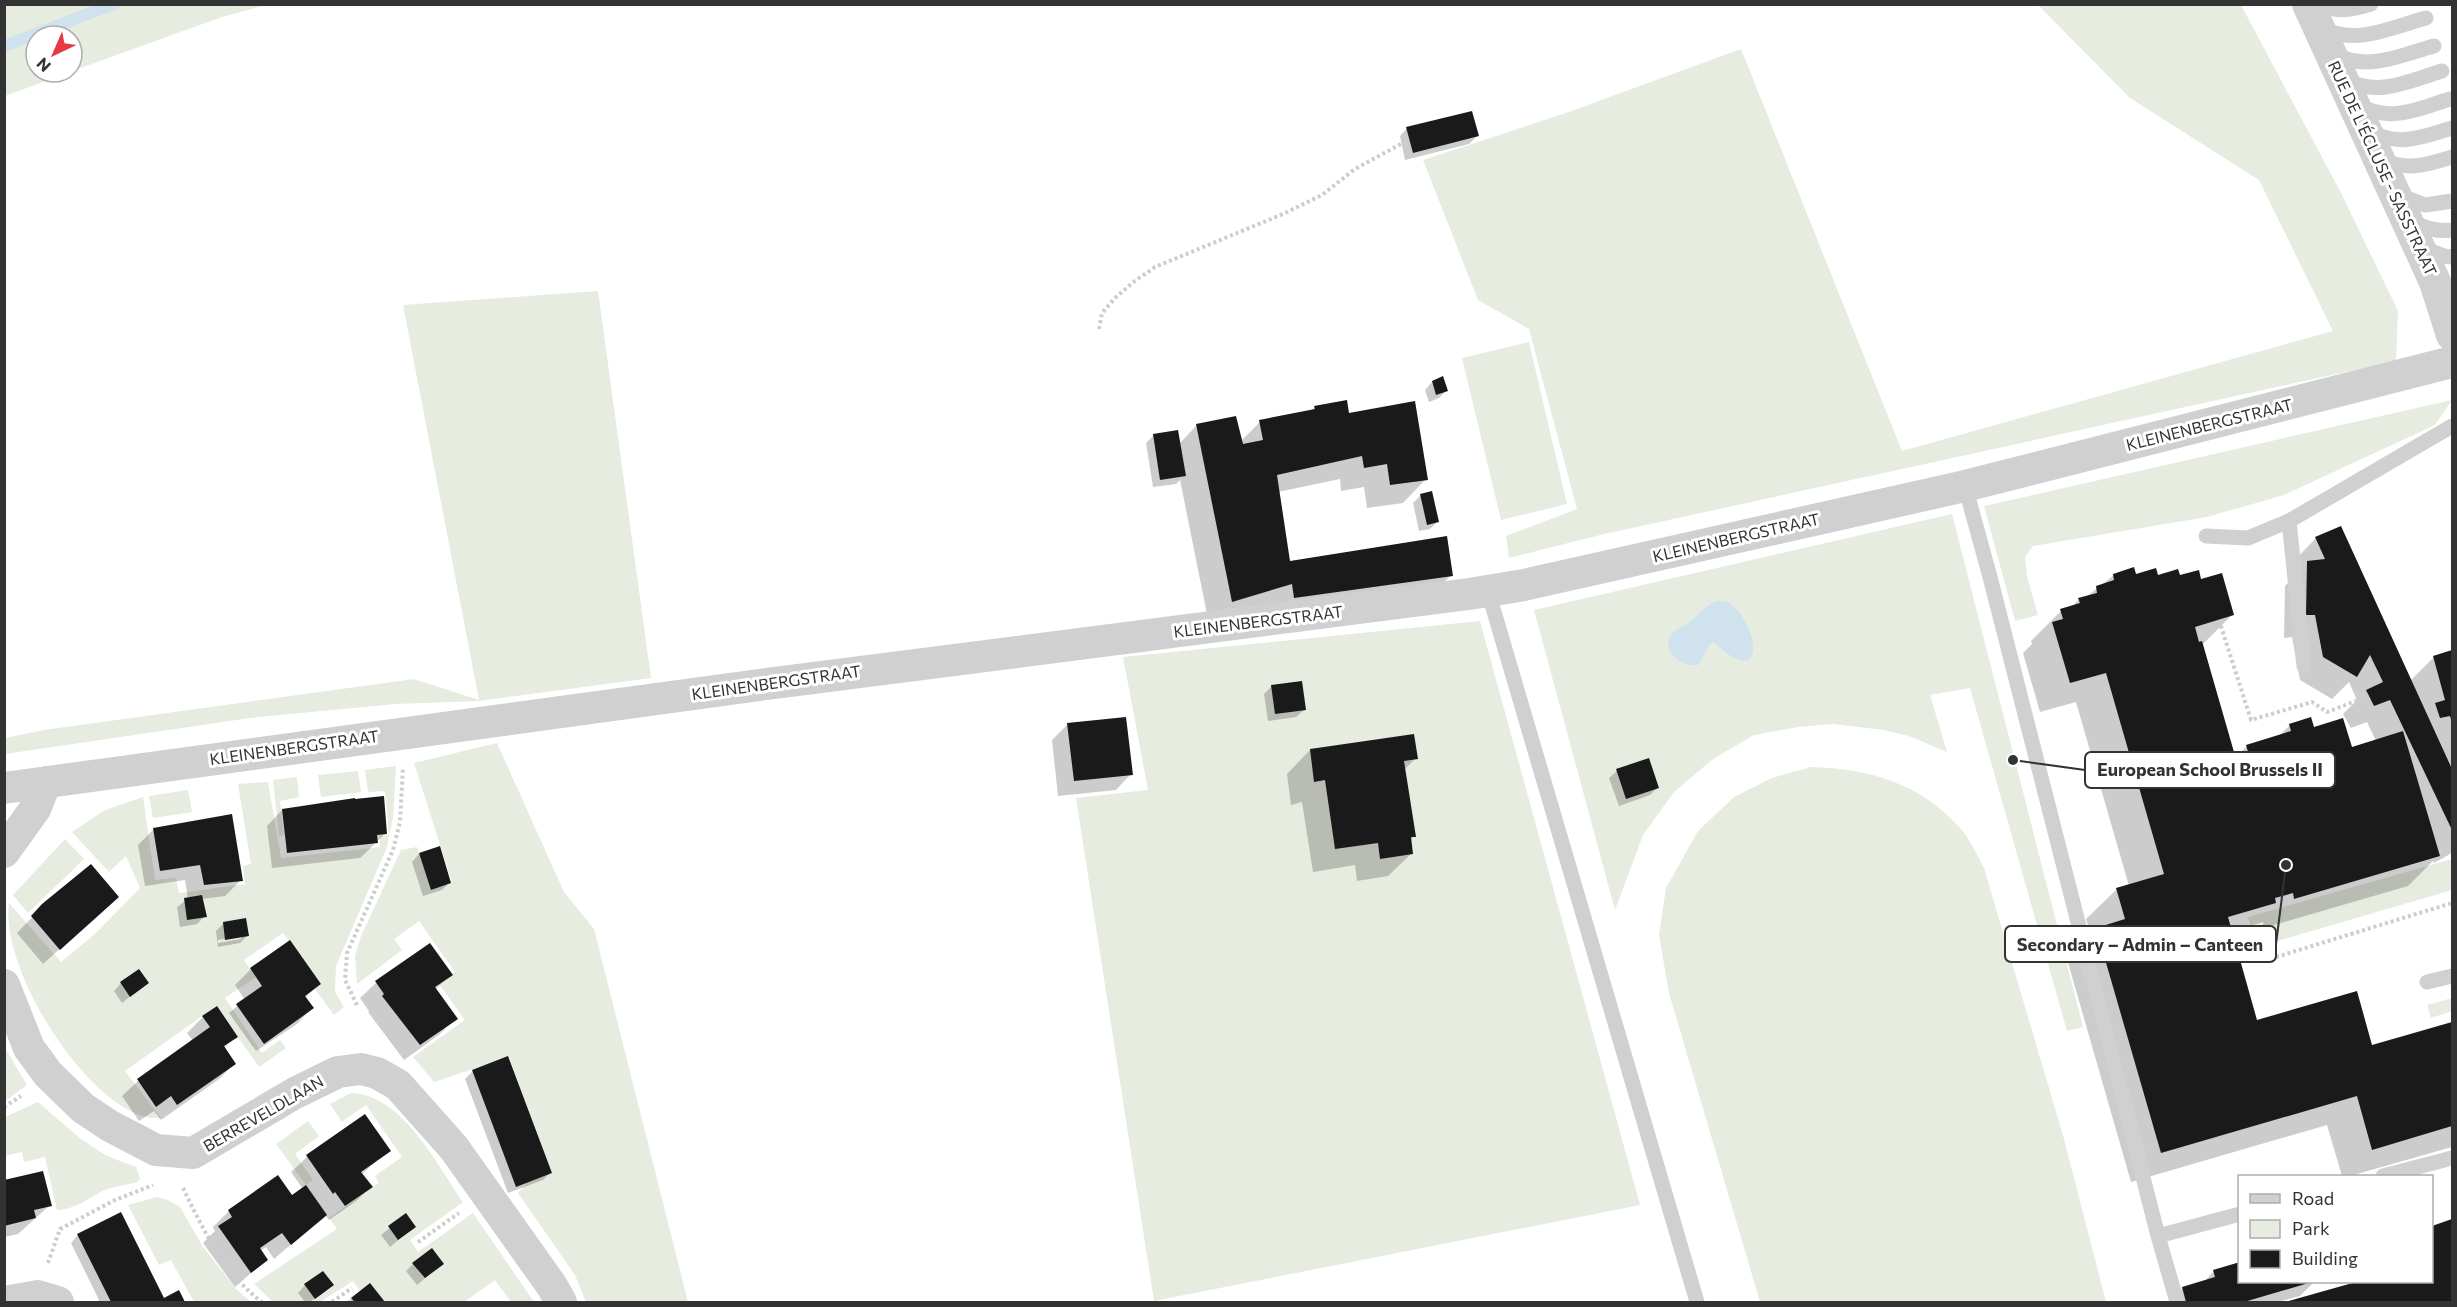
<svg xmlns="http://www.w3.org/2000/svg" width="2457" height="1307" font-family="Commissioner,sans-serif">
<rect width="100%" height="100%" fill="#fff"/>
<path fill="#e6ecdf" d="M4,5L5,4L266,5L222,17L72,71V36H36V72H70L5,96Z
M2038,5H2241L2341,193L2398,311L2396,361L1600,535L1509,558L1506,536L1577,509L1529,329L1478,300L1423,160L1566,113L1741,49L1902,451L2333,331L2259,180L2130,98Z
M598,291L651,678L479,701L395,704L250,718L5,754V738L44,730L414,679L479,700L403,305Z
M1529,342L1567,504L1501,520L1462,358Z
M2452,400L2435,425L2284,495L2207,517L2033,546L2025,557L2027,576L2038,615L2015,621L1984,506Z
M1952,514L2083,1027L2067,1031L1970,688L1930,695L1947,752L1909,736L1884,730L1833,724L1798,727L1754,735L1713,759L1674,792L1643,835L1615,910L1534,610Z
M1480,621L1640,1205L1154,1301L1076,798L1148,790L1123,657Z
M497,743L564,892L594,929L688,1302H586L575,1275L518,1193L528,1182L552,1173L509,1057L434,1082L413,1057L465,1020L439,984L455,972L419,921L394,939L402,950L357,984L355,956L361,936L401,850L417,847L431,890L452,882L414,763Z
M396,766L393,817L387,847L336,966L335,992L344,1007L334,1015L315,989L321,984L283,933L244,960L256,977L225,998L262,1053L280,1040L286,1048L259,1067L216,1006L125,1071L161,1118C155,1118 148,1118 142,1116C80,1096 0,967 9,903L61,962L95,934L140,888L126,856L109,872L72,832L105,810L143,797L155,880L176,878L179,893L245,884L243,866L251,864L238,784L268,782L281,858L380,847V836L389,835L385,791L368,792L365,770Z
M1811,767C1870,769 1920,783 1960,828C1970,839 1977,855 1984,868L2064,1139L2106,1302H1760L1669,993L1659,935L1666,888L1698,831L1734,797L1772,778Z
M358,771L361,792L321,797L318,775Z
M297,777L299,797L280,801L284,835L279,836L273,780Z
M188,790L192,812L153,818L149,796Z
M65,839L84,859L28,913L13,895Z
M2452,859V890L2257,947L2248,917Z
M2452,998V1011L2431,1018L2427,1005Z
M7,1051L27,1085L5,1101L4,1052Z
M351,1093C402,1094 437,1165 463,1202L410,1240L418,1252L473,1213L534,1302H511L495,1280L464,1302H345L360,1291L353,1281L320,1302H273L254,1284L337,1229L329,1218L379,1183L375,1176L402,1157L366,1105L342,1122L330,1104Z
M38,1102L81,1139L107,1156L136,1167L140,1179L137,1182C127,1185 114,1186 105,1190C88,1198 77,1209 57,1210L45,1157L24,1162L22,1152L5,1156V1117Z
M308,1121L319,1136L295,1154L313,1180L306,1185L276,1144Z
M157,1197L168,1200L180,1207L203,1247L237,1290L251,1302H194L171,1260L159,1265L128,1205Z"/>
<path fill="#cfe2ee" d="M1724,601C1748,607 1769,671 1737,659C1729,656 1721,648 1713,642L1709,645L1698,665C1681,668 1658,649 1673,633C1677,628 1685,626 1689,623C1702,613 1707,600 1724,601Z"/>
<path fill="#0003" fill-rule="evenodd" d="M1407,128L1477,136L1469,144L1405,160L1400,136Z
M1432,382L1447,390L1439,398L1429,402L1425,390Z
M1315,407L1348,415L1426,479L1403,503L1367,508L1364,487L1341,491L1340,479L1278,492L1289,562L1451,575L1428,599L1209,624L1180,480L1176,484L1153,487L1146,443L1154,435L1179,444L1197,425L1241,441L1260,422L1310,412Z
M1421,495L1438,521L1430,529L1419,531L1413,503Z
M2316,538L2410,681L2433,658L2452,652V853L2434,863L2433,861L2408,886L2264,928L2263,922L2253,925L2245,933L2232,937L2256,1022L2371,1047L2452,1023V1147L2350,1176H2342L2327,1125L2131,1182L2067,959L2091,935L2086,919L2117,889L2129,886L2076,702L2040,712L2023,653L2032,644L2031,641L2061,611L2071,608L2079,599L2086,597L2114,575L2179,577L2200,581L2232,615L2202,645L2234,759L2247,746L2278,737L2290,725L2313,729L2351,748L2376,741L2367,722L2351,728L2343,714L2357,700L2349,682L2332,699L2300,680L2292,637L2284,638L2285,586L2298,572L2293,562Z
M1272,686L1304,710L1296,717L1268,721L1264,694Z
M1068,724L1131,774L1116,790L1058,796L1052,740Z
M1310,750L1416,758L1404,770L1414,836L1410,841L1412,853L1388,876L1357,881L1355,865L1313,872L1302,802L1291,805L1287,774Z
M1617,771L1657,788L1650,795L1619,806L1609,778Z
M282,810L386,833L360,858L272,868L267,826Z
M154,829L241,880L225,896L202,899L205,916L197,924L180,927L177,907L188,899L185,880L145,886L138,845Z
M419,854L450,882L442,890L423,896L412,862Z
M117,897L43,964L17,933L43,906Z
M223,924L248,935L240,943L218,947L216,931ZM241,936V939L218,943V940Z
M429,945L451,974L435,990L456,1018L440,1034L404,1060L368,1012L369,1011L360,998L376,983Z
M251,969L319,984L305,998L312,1008L297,1024L256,1051L229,1013L245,1000L235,985Z
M121,983H147L122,1003L114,991Z
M203,1017L236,1036L224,1048L234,1064L219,1079L161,1120L154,1111L139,1121L122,1096L138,1081L193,1041L187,1033Z
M473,1071L550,1173L543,1180L508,1193L465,1079Z
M364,1116L389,1150L362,1174L371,1187L355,1202L329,1220L325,1215L274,1259L266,1247L260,1251L266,1260L235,1287L203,1243L215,1231L213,1227L229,1211L292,1197L303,1189L291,1172L307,1157Z
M4,1181L50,1205L18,1234L4,1237Z
M406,1215L414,1227L390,1247L381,1235Z
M2452,1221V1302H2288L2362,1282H2432V1227Z
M78,1235L163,1300L178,1292L183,1302H97L99,1300L71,1243Z
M413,1264H442L417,1285L406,1271Z
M2214,1271L2240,1282H2314L2300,1296L2277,1302H2168L2183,1288L2204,1282Z
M305,1285H332L310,1302H305L298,1293Z
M370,1285L383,1302H349L352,1299Z"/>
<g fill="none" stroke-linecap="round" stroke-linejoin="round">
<path stroke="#cfe2ee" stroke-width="12" d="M4,46L114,4"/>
</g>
<path fill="#1a1a1a" d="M1472,111L1479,136L1413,153L1406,127Z
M1443,376L1448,391L1436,395L1432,381Z
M1347,400L1349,413L1415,401L1428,480L1390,485L1387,464L1364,468L1362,456L1277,475L1290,561L1447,536L1453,576L1294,598L1292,584L1232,602L1196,424L1236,416L1243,444L1263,440L1259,420L1315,409L1314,406Z
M1178,430L1186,476L1160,480L1153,434Z
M1432,491L1439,522L1427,525L1420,494Z
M2341,526L2452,769V830L2390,700L2374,706L2366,690L2383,682L2370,655L2357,677L2323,657L2315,615H2306L2307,561L2325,559L2315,537Z
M2134,567L2136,574L2156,568L2158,575L2178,569L2180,575L2199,570L2201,579L2222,573L2234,615L2195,627L2199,642L2202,641L2236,759L2249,755L2246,745L2291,731L2289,724L2311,717L2314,727L2343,718L2352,747L2403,731L2440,856L2294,899L2293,893L2275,898L2276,903L2228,917L2257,1020L2357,991L2372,1045L2452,1022V1126L2372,1150L2357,1096L2161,1153L2096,928L2125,919L2116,888L2164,874L2106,673L2070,683L2052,622L2063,619L2060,609L2080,603L2078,598L2097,593L2096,586L2114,580L2113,574Z
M2452,650V723L2450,716L2440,718L2435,703L2445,700L2433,656Z
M1302,681L1306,710L1275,714L1271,685Z
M1126,717L1133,775L1074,781L1067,723Z
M1414,734L1418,759L1404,761L1416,837H1411L1413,854L1380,859L1378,843L1335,849L1325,780L1314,782L1310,749Z
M1649,758L1659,788L1626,799L1616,769Z
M384,796L387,834L377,835L378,843L287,853L282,809L355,798V799Z
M232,814L243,881L204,885L200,865L160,871L153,828Z
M440,846L451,883L431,890L419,853Z
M91,864L119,897L60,950L31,916L42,904Z
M202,895L207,917L187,920L184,898Z
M246,918L249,936L225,940L223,922Z
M290,940L321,984L305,996L314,1008L264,1044L236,1004L262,986L250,968Z
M430,943L453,975L435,987L458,1019L420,1045L382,996L384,994L375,981Z
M139,969L149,983L130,997L120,982Z
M217,1006L238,1037L224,1046L236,1064L177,1105L171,1096L156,1107L137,1079L210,1027L202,1016Z
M508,1056L552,1173L516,1187L472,1070Z
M365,1114L391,1151L361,1172L373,1187L345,1206L335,1192L333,1194L306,1155Z
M43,1171L52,1206L34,1210L36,1218L4,1226V1180Z
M278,1175L292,1195L306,1185L327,1215L291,1245L282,1233L260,1248L268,1260L251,1273L218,1226L232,1217L228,1210Z
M121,1212L164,1298L179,1290L185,1302H111L77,1234Z
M406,1213L416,1227L398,1240L388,1226Z
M2452,1219V1302H2285L2356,1282H2432V1226Z
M432,1248L444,1264L425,1278L412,1263Z
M2240,1262V1282H2312L2244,1302H2186L2182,1287L2215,1277L2213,1270Z
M323,1271L334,1285L315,1299L304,1284Z
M370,1283L385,1302H355L351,1298Z"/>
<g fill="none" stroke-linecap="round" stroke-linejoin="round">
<path stroke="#cdcdcd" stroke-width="4" stroke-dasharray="3 3" stroke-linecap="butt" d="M1099,329L1102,313L1115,298L1132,283L1155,267L1283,214L1322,195L1355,169L1401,144
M2219,620L2251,720L2312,702L2327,712L2369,696
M2276,957L2452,903
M357,1005L345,980L347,953L393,850L400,822L403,767
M4,1107L21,1096
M183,1188C203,1229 224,1274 262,1302
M418,1242L459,1213
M48,1263L60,1229L115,1200L153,1185
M332,1302L352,1288"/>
<path stroke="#d0d0d0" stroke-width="15" d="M2317,4C2337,13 2351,10 2371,4
M2322,28C2356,46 2392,27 2426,18
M2334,54C2368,72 2400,55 2434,46
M2346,80C2379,97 2408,81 2442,71
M2358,105C2391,123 2417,109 2450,99
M2369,130C2397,148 2423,137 2452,128
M2380,158C2406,172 2426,165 2452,157
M2399,195L2425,205L2452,201
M2411,221C2425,228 2437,232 2452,230
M2423,248L2444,256L2452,257
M1965,486L1990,577L2158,1236L2240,1214
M2206,536L2248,538L2289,521
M1488,591L1697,1302
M2304,666L2289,521L2452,426
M2427,982L2452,976
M2383,1176L2452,1158
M2158,1236L2177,1302"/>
<path stroke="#d0d0d0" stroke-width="32" d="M2308,4L2435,282L2452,335
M4,788C492,719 980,655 1469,594L1524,585L1965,486L2452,362
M4,852L35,809L46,782
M4,985L29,1048L48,1074L83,1108L110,1126L156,1150L193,1153L295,1093L338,1072L361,1069L377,1073L398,1085L454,1148L552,1286L561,1302
M4,1302L38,1296L58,1302"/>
</g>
<g text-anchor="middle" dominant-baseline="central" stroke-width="6" stroke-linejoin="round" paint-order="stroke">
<g font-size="16" fill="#333" stroke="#fff">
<text transform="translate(2383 168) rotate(65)">RUE DE L'ÉCLUSE - SASSTRAAT</text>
<text transform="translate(2209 424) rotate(-14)">KLEINENBERGSTRAAT</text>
<text transform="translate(1736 537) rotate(-13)">KLEINENBERGSTRAAT</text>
<text transform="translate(1258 621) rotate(-7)">KLEINENBERGSTRAAT</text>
<text transform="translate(776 682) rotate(-8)">KLEINENBERGSTRAAT</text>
<text transform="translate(294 747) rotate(-8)">KLEINENBERGSTRAAT</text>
<text transform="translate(263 1113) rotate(-30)">BERREVELDLAAN</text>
</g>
</g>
<path fill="none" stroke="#333" stroke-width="2" d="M2013 760L2085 770M2286 865L2276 944"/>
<g fill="#333" stroke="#fff" stroke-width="2">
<circle cx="2013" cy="760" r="6"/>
<circle cx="2286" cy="865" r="6"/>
</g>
<g fill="#fff" stroke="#333" stroke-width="2">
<rect x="2085" y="752" width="250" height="36" rx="6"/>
<rect x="2005" y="926" width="271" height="36" rx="6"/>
</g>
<g font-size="18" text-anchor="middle" font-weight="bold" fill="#333">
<text x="2210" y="776">European School Brussels II</text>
<text x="2140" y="951">Secondary – Admin – Canteen</text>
</g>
<rect width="2457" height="1307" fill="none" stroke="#333333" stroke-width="12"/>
<rect x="2238" y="1175" width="195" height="108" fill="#ffffff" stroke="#adadad" stroke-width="1.5"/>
<rect x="2250" y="1194" width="30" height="9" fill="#d0d0d0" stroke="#adadad" stroke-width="1.5"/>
<text x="2292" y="1205" font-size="18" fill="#333333">Road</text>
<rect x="2250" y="1220" width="30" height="18" fill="#e6ecdf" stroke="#adadad" stroke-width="1.5"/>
<text x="2292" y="1235" font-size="18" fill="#333333">Park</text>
<rect x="2250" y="1250" width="30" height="18" fill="#1a1a1a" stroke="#adadad" stroke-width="1.5"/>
<text x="2292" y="1265" font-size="18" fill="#333333">Building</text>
<g transform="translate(54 54) rotate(224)"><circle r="28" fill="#ffffff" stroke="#adadad" stroke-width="1.5"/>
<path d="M0-4.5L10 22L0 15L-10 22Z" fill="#e63946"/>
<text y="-9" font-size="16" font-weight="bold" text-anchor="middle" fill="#333333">N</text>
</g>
</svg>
